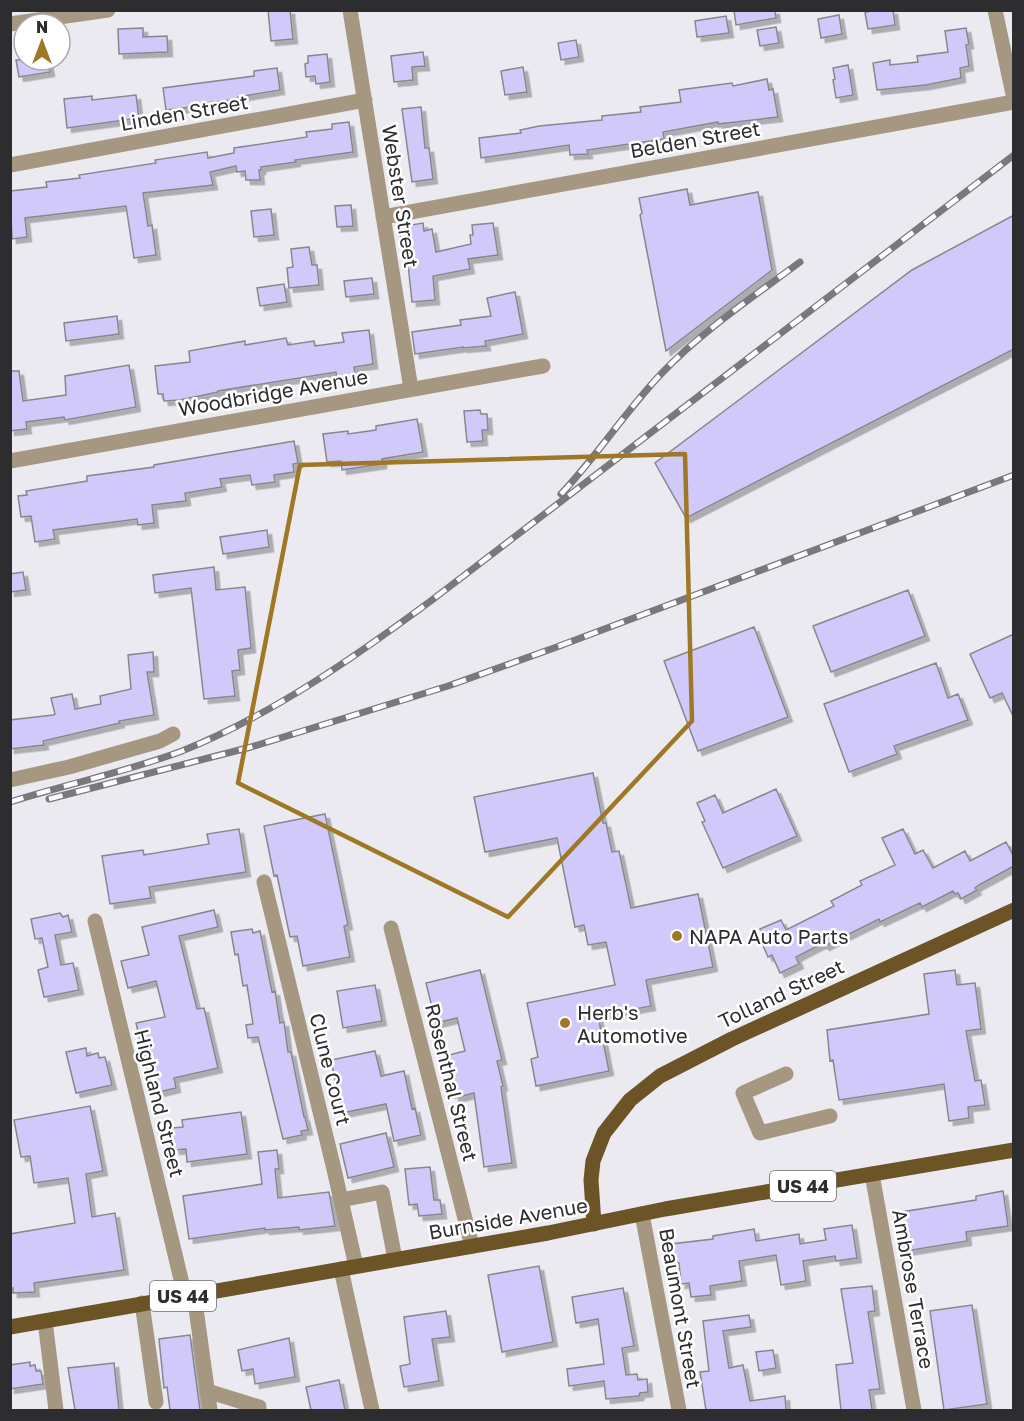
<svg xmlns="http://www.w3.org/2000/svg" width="1024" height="1421" font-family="'Golos Text',sans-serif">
<defs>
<filter id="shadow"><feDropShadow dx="4.5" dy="4.5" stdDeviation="0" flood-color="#0004"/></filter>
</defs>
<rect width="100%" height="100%" fill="#ebeaf1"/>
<path fill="#d1c9f9" stroke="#88878e" stroke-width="1.5" filter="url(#shadow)" d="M268,10H290L293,39L271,41Z
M734,10H775L776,18L736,25Z
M871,10H893L895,25L868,29L865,13Z
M839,15L842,34L821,38L818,19Z
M726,16L729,33L697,37L695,21Z
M776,27L779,43L760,46L757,30Z
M143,28V37L167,36L168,52L119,54L118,29Z
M966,28L969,44L966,45L969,66L960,68L961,78L926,85L877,90L873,63L890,60V65L918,62L917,56L948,52L945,31Z
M576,40L579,57L561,60L558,43Z
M423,52L425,66L412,67L413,80L394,82L391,56Z
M327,54L330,82L316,84L315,76L306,77L305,64L308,63V56Z
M16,60H48L50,72L19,77Z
M848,65L853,95L836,98L833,80L835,79L833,68Z
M523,67L527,92L505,95L501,71Z
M277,68L280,90L238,97V99L192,105V107L166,110L163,88L254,76V71Z
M767,79L769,90L773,89L778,117L718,124V122L663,132L664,139L587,150L588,154L570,155L569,145L481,158L479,138L521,133L520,130L539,126L602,120V116L641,112L640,107L681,102L679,90L732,83L733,86Z
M136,95L139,118L67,128L64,99L92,96V100Z
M421,107L425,148H429L433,179L412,182L402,109Z
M349,122L353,152L295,160L296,162L261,167V170H259L260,180H246L245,171L237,172L236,166L210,172L213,185L143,193L148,226L152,225L156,255L134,258L126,206L25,218L27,237L12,239L10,191L47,187L46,182L80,178L79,175L156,163L155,160L207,152L208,158L234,153V148L307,137L306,132L332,129V124Z
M687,189L690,205L758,192L772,270L666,351L640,215L642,213L639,198Z
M351,205L353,226L337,227L335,206Z
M271,209L274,235L254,237L251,211Z
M1014,215V349L686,518L655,463L912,270Z
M423,223L424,231L432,229L436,252L471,244L470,235H473L472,225L493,223L498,255L468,259L470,269L433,276L435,300L412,302L408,264L405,265L399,227Z
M309,247L312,265H317L319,285L289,288L287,268L293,267L291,249Z
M372,278L374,294L346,297L344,281Z
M284,284L287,302L260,306L257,288Z
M515,292L523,334L485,341L486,346L463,348V347L415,354L412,332L461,325L460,320L491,316L487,298Z
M117,316L119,334L66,341L64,323Z
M369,330L373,364L354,367L356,380L337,382L336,372L218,391V392L180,400L164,401L163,394H158L155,366L190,362L189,351L245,341V345L286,338L288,345L314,341L315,346L344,342L342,333Z
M129,365L136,407L65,420L64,417L26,422L27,429L10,431V371H19L23,401L66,395L65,376Z
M480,410L481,414H487L488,430H482L483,441L467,442L464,411Z
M417,419L423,452L382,459V464L342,470L341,461L327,462L323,434L348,431V434L376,430V426Z
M294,441L298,463L293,464L294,472L274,475L275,482L252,485L250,475L220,479L222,487L185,493L186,501L152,505L154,523L138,525L137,519L53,530L55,539L35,542L31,516L21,517L18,496L27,495L26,491L87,481V476L154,467V465Z
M267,530L269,547L223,554L220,537Z
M214,567L216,590L245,587L251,648L238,650L240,670L232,671L235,696L204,699L191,588L155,593L153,575Z
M23,572L26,590L10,592V574Z
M908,590L925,636L831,672L813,626Z
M754,627L788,717L698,751L664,661Z
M1014,634V718L1002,693L990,698L970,654Z
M153,652L154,672H147L154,715L119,721L120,723L43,741L44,745L10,749V720L53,715L55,714L51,698L72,694L75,709L101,704L100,696L131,689L128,655Z
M936,663L948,698L958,694L968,720L894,746L897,754L849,772L824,704Z
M593,773L603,823H606L612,852L619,851L631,908L698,894L713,967L646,980L651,1006L598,1016L609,1071L536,1086L531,1059L538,1057L527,1003L615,985L606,942L588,945L584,925L575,927L557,838L485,852L474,797Z
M776,789L797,836L723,868L702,822L705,821L697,803L715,795L723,813Z
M325,814L348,925L344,926L350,957L303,966L297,936L290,937L277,875L274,876L264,826Z
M239,829L246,872L149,887L151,898L110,904L102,856L143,850L144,855L209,844L207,834Z
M903,829L915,854L923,850L933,868L965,851L970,861L1006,842L1014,857V866L979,885L975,888L977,890L961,899L958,893L955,894L953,891L922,907L920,903L880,922L879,919L825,946L823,943L796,957L799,964L780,973L772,955L768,957L762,943L766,942L760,929L781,920L786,930L834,906L831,901L862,885L860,881L895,865L882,838Z
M214,910L218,927L179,936L197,1009L204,1008L218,1068L174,1078L176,1088L154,1093L152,1083H150L136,1023L165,1017L156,981L128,988L121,961L149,955L142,927Z
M60,913L63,917L68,915L72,932L55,935L61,965L73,963L79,990L44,997L38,970L48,967L42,938L35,939L31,919Z
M252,929L253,933L260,931L272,992L275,991L280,1023L284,1022L288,1052H291L304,1117H305L308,1130L301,1131L302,1135L283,1139L258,1037L248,1038L246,1025L253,1024L247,985L243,986L238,954L235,955L231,932Z
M480,970L502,1060L497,1061L503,1086L501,1087L512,1163L484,1167L474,1093L455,1098L445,1056L465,1051L457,1018L436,1023L426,983Z
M955,970L957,985L975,983L981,1029L966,1031L975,1081L981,1080L985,1105L968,1107L969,1118L949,1121L944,1084L839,1100L833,1060L830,1061L827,1030L929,1014L924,974Z
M375,985L382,1021L343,1028L337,991Z
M86,1048L87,1056L98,1053L99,1058L105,1057L112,1085L76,1093L66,1052Z
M375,1051L381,1076L404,1071L412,1109L415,1108L421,1135L394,1141L386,1104L342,1113L331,1060Z
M90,1106L103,1171L86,1174L92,1217L115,1213L124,1270L34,1283L35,1292L13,1293V1288H10V1234L75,1223L68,1178L34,1183L30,1156L21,1157L14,1120Z
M241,1112L247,1154L187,1162L186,1149L175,1150L172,1128L183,1127L182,1120Z
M386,1133L394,1167L348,1178L340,1144Z
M277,1150L279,1169H275L278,1198L329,1192L335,1226L299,1230V1227L265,1230V1228L189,1239L183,1196L262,1184L258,1152Z
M430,1167L434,1200H440L442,1214L419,1216L417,1204L409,1205L405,1169Z
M1003,1191L1008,1226L966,1232L967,1241L900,1252L895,1213L976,1200V1196Z
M852,1225L857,1258L836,1261L835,1256L803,1261L806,1281L781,1285L776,1255L739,1261L742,1281L710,1286L711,1295L691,1297L689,1283L681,1284L679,1263H673L671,1244L713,1239V1236L754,1229L756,1241L799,1234L800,1244L826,1240L824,1229Z
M539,1266L553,1342L502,1352L488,1275Z
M872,1286L875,1311L868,1312L880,1389L869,1390L872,1410H841L836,1365L853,1363L841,1289Z
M623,1288L634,1346L622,1348L626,1375L637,1374L638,1380L647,1379L648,1392L640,1393L639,1396L606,1399L604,1381L569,1386L567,1369L604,1364L598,1319L576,1323L572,1297Z
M972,1305L987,1404L944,1410L930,1311Z
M446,1311L450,1337L432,1339L439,1381L404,1387L400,1366L410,1364L404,1317Z
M749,1315L751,1327L723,1331L729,1368L743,1365L750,1401L785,1396L786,1410H706L700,1372L709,1371L703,1321Z
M190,1335L200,1410H170L167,1387L164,1388L159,1339Z
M289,1338L295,1377L255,1384L253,1369L242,1371L238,1350Z
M773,1350L776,1368L759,1371L756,1352Z
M30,1362V1366L35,1365L36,1371H41L43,1384L10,1389V1365Z
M114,1363L119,1410H75L68,1368Z
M339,1380L345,1410H311L306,1387Z"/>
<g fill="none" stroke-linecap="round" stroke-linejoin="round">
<path stroke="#a69880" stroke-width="15" d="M350,10L411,389
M995,10L1014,99
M10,24L108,10
M10,165L365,100
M383,217L1014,102
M10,461L543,366
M10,780L69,767L160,741L173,734
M264,882L333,1165L356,1266
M95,921L185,1296
M391,928L472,1246
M786,1074L743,1093L760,1133L830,1116
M872,1174L914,1410
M341,1200L382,1192L395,1259
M642,1214L679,1410
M341,1269L372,1410
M194,1294L210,1410
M142,1303L156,1402
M45,1321L56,1410
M207,1391L259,1407V1410"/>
<path stroke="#6c5426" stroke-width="15" d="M594,1224L591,1180L593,1161L604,1133L630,1100L660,1076L732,1039L1014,910
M10,1327L548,1233L665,1209L1014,1150"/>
<g stroke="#78787d" stroke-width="7">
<path id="rail" d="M561,494C597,456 625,412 661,374C702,331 753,297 800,262
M49,799L251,747L448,686L554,648L1014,475
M10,802C67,784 126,772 182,751C272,715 355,657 432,600L1014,155"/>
</g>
<use href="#rail" stroke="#fff" stroke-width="4.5" stroke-dasharray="14" stroke-linecap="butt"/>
</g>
<path fill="none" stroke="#9f7826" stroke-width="4.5" stroke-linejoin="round" d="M685,454L692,721L508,917L238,783L300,465Z"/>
<g fill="#9f7826" stroke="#fff" stroke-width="2">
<circle cx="677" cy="936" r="6"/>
<circle cx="565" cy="1023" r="6"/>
</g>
<g text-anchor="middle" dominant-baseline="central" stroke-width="5" stroke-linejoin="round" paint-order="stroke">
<g fill="#fff" stroke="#6c6c6e" stroke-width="1.5">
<rect x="770" y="1171" width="66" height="30" rx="4.5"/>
<rect x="150" y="1281" width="66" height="30" rx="4.5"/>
</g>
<g font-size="18" font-weight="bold" fill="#2d2d30">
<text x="803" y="1186">US 44</text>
<text x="183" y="1296">US 44</text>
</g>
<g font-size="20" fill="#2d2d30" stroke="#fff">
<text transform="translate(184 112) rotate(-10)">Linden Street</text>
<text transform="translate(695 139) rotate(-10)">Belden Street</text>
<text transform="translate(401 196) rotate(81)">Webster Street</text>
<text transform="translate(273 392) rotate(-10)">Woodbridge Avenue</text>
<text transform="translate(781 993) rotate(-25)">Tolland Street</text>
<text transform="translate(331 1069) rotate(76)">Clune Court</text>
<text transform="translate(452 1082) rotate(76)">Rosenthal Street</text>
<text transform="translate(160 1103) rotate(76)">Highland Street</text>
<text transform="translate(508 1218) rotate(-10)">Burnside Avenue</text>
<text transform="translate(914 1289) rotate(80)">Ambrose Terrace</text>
<text transform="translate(681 1308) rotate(80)">Beaumont Street</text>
</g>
<g font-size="20" fill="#2d2d30" stroke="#fff" text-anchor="start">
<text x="689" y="936">NAPA Auto Parts</text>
<text x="577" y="1012">Herb's<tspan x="577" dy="23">Automotive</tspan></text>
</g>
</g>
<rect width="1024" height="1421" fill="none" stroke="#2d2d30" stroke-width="24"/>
<g transform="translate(42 42)"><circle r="28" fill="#ffffff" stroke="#ababac" stroke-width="1.5"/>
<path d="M0-4.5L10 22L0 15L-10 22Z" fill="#9f7826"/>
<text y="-9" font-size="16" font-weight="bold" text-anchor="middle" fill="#2d2d30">N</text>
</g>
</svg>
